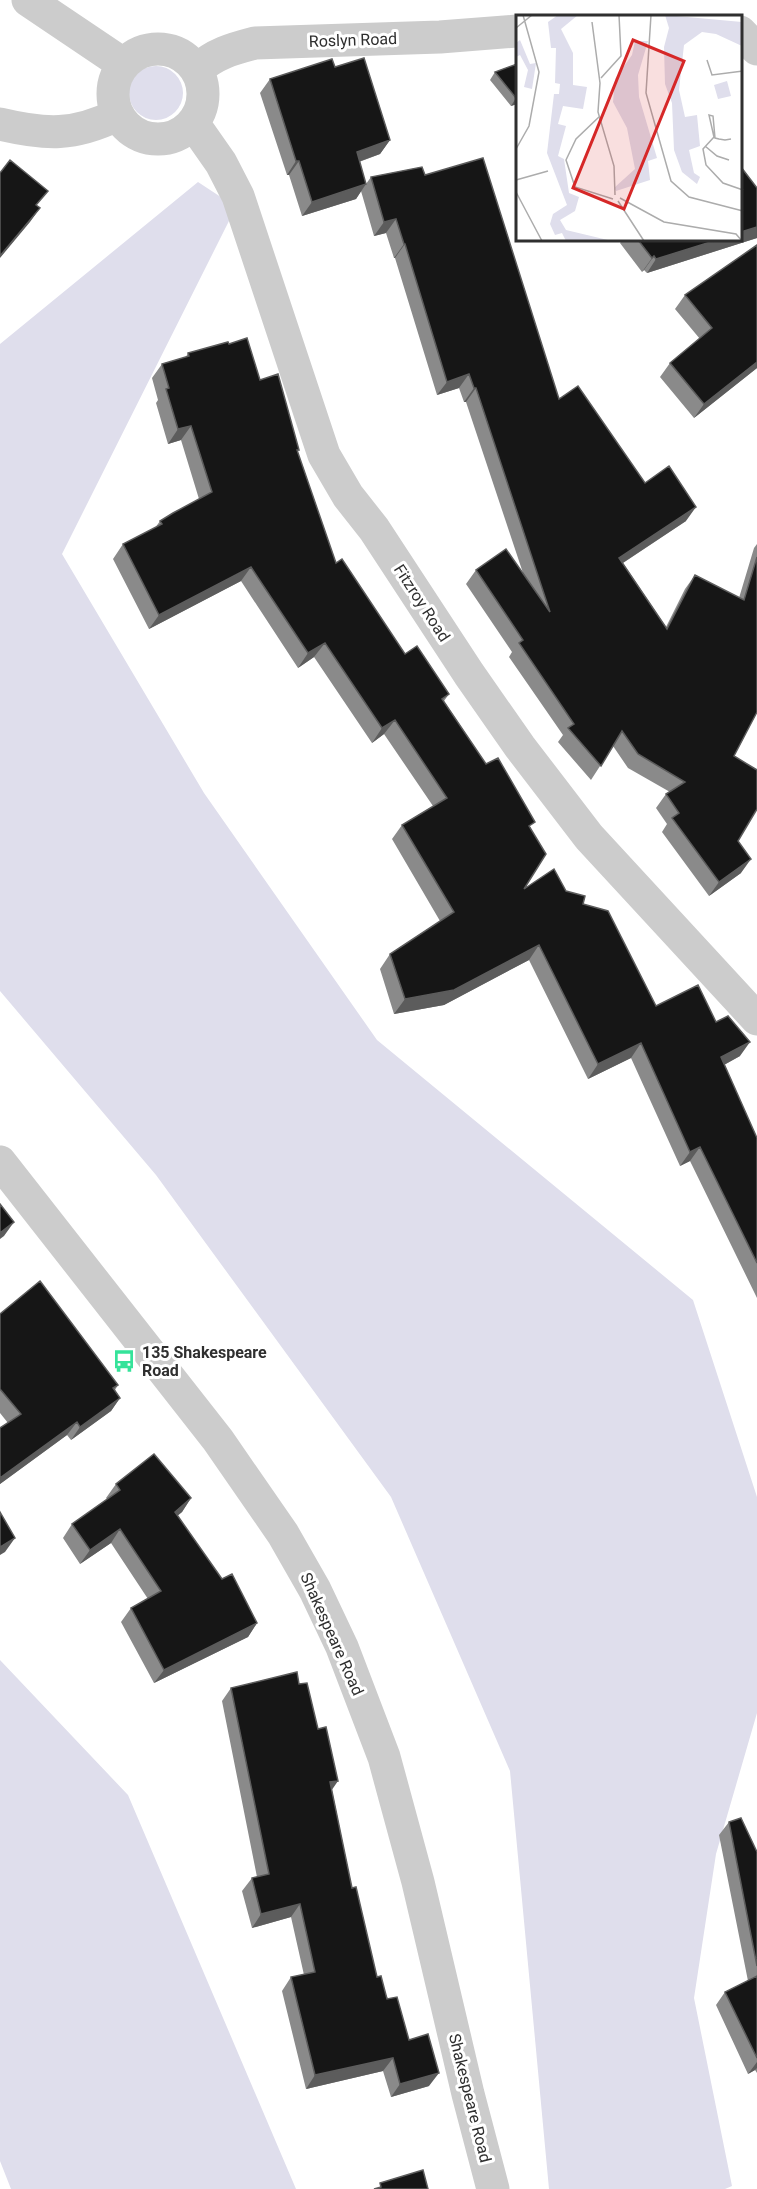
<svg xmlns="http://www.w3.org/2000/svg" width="757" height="2189" font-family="Roboto,sans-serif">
<rect width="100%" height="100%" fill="#fff"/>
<path fill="#dfdeec" d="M129 93a27 27 0 1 1 54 0a27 27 0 1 1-54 0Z
M198,182L236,207L62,554L204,793L377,1040L693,1300L757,1497V1713L716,1854L694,1998L732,2186L725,2189H549L510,1771L391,1497L156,1175L0,991V344Z
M0,1660L128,1795L296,2189H11L0,2161Z"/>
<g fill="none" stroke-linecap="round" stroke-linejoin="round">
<path stroke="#ccc" stroke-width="33" d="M28,0L123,64
M740,32L757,49
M113 94a45 45 0 1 1 90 0a45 45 0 1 1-90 0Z
M197,70C214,54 232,49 255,43L440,37L517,31
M193,123L221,163L238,196L324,455L348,496L374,529L469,674L520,747L589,837L757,1019
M0,124C46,135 74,136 117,115
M0,1162L218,1440L283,1534L315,1590L342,1647L384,1757L418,1882L468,2094L493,2189"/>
</g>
<path fill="#8a8a8a" d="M517,64V104L511,106L490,80L495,72Z
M335,67L390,140L380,154L359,162L366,184L371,177L425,175L559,399L645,483L686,521L623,563L666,627L685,589L695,575L739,598L754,548L757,544V712L734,756L738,841L741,873L709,896L662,832L667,824L656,808L666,794L670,792L628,768L613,746L591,780L558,742L563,735L509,657L512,652L466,584L476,570L523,573L466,402H464L459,388L437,395L395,258H394L386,233L374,236L361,191L356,199L302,216L289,175H287L260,93L270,79Z
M757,188V238L647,273L644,270L642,272L620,243L622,240H741Z
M757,245V368L694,418L660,377L670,363L700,339L675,309L685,295Z
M229,344L260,380L299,450L297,452L336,563L405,654L449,694L444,701L486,764L531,828L524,889L566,891L583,904L656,1006L716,1022L740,1056L724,1065L757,1138V1298L690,1161L680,1166L631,1058L588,1079L529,960L444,1005L394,1014L380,969L390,954L440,921L392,839L402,825L433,806L384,734L372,743L314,657L298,668L241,581L149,629L113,559L123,544L155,528L160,521L199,499L181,440L168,444L156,403L158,400L152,378L162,364L186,357L188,353Z
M0,1314L118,1385L115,1390L120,1398L111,1411L71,1440L67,1435L0,1484V1428L8,1423L0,1413Z
M116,1484L191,1498L182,1512L177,1516L222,1579L257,1623L248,1637L154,1683L121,1622L131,1608L148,1599L111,1543L80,1564L63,1538L72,1524L107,1499L106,1498Z
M299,1684L332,1790L352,1888L377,1977L409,2040L429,2086L391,2097L383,2071L306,2089L282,1991L291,1977L304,1975L291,1917L252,1928L242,1891L252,1878L257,1877L222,1701L231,1688Z
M729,1822L757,1852V2073L755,2070L748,2074L716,2005L725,1992L748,1981L719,1835Z"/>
<path fill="#5c5c5c" d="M516,98H517V104L511,106Z
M390,140L380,154L347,166L357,152Z
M296,161H299L289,175H287Z
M366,184L356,199L302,216L312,202Z
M40,208L30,222L0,258V256Z
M396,219L386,233L374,236L384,222Z
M757,227V238L647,273L656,259L717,240H741V232Z
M404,244H405L395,258H394Z
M654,256L644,270L642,272L652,258Z
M757,362V368L694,418L704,404Z
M469,374L459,388L437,395L447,382Z
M474,388H476L466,402H464Z
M191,426L181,440L168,444L178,429Z
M696,507L686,521L609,572L619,558Z
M251,567L241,581L149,629L159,615Z
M325,643L314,657L298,668L308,653Z
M395,720L384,734L372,743L382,728Z
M751,859L741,873L709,896L719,882Z
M539,945L529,960L444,1005L394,1014L405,999Z
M750,1042L740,1056L711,1072L721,1057Z
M641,1043L631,1058L588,1079L598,1064Z
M700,1147L690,1161L680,1166L690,1152Z
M14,1222L4,1236L0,1239V1233Z
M120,1398L111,1411L71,1440L80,1427Z
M77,1422L67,1435L0,1484V1478Z
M191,1498L182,1512L165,1526L175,1512Z
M120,1529L111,1543L80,1564L90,1550Z
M15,1538L5,1552L0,1555V1547Z
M257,1623L248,1637L154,1683L164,1670Z
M338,1781L329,1794L330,1782Z
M300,1904L291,1917L252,1928L261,1914Z
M393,2058L383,2071L306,2089L315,2075Z
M757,2062V2068L755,2070L748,2074Z
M439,2073L429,2086L391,2097L400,2084Z"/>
<path fill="#161616" stroke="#5c5c5c" stroke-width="1.5" d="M364,58L390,140L357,152L366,184L312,202L299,161H296L270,79L332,59L335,67Z
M517,64V98H516L495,72Z
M483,158L559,399L578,386L645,483L669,466L696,507L619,558L667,629L695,575L744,600L757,557V712L734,756L757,770V809L738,841L751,859L719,882L672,818L679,813L666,794L685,782L638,754L622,731L601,766L568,728L574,724L519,643L523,640L476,570L506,549L550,612L476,388H474L469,374L447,382L405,244H404L396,219L384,222L371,177L422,167L425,175Z
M10,160L48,191L36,205L40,208L0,256V173Z
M741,167L757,188V227L741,232Z
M638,240H717L656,259L654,256L652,258Z
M757,245V362L704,404L670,363L712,328L685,295Z
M247,338L260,380L278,374L299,450H297L336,563L342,559L405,654L417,646L449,694L442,699L486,764L498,758L535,822L529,826L546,854L524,889L554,869L566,891L585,896L583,904L608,911L656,1006L698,985L716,1022L728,1016L750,1042L721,1057L757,1138V1263L700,1147L690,1152L641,1043L598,1064L539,945L454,990L405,999L390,954L454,912L402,825L447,798L395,720L382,728L325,643L308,653L251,567L159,615L123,544L162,524L160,521L173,513L212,492L191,426L178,429L166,389L169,388L162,364L189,356L188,353L228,342L229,344Z
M0,1204L14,1222L0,1233Z
M40,1281L118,1385L113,1388L120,1398L80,1427L77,1422L0,1478V1428L21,1414L0,1389V1314Z
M154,1454L191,1498L175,1512L222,1579L232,1574L257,1623L164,1670L131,1608L161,1591L120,1529L90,1550L72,1524L120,1490L116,1484Z
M0,1512L15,1538L0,1547Z
M297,1672L299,1684L307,1683L318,1729L326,1727L338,1781L330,1782L352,1888L356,1887L377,1977L381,1976L387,1999L397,1997L409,2040L428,2034L439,2073L400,2084L393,2058L315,2075L291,1977L315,1972L300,1904L261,1914L252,1878L269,1874L231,1688Z
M741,1818L757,1852V1966L729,1822Z
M757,1976V2058L725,1992Z
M423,2170L428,2189H374L381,2187L380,2183Z"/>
<defs>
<g id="bus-bare" transform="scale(1.8)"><path d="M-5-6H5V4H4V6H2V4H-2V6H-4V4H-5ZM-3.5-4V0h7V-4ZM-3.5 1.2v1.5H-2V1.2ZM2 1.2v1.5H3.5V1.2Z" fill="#35e39a" stroke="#fff" stroke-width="2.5" paint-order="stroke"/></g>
</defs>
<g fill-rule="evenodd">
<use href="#bus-bare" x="124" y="1361"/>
</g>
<g text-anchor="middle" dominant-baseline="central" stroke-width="6" stroke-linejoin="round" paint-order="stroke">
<g font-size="16" fill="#2f2f2f" stroke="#fff">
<text transform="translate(353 40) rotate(-2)">Roslyn Road</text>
<text transform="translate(422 603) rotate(57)">Fitzroy Road</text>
<text transform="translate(332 1634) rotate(66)">Shakespeare Road</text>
<text transform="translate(470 2098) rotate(76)">Shakespeare Road</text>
</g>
<g font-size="16" font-weight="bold" fill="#2f2f2f" stroke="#fff" text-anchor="start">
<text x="142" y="1352">135 Shakespeare<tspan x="142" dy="18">Road</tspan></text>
</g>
</g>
<g transform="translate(516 15)">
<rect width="226" height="226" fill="#fff"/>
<path d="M42,0H62L45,14L57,38V70L71,72L67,94L47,91L42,109L50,111L42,141L48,144L53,178L63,182L59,196L44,205L50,215L96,226H50L46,218L39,220L34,209L37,199L51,190L31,138L38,79H43L44,69L39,68L40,33H35L32,7ZM149,0L226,7V31L200,19L186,17L168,30L163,75L169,102L181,100L184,131L173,135L178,158L184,162L181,169L166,157L158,135L156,88L149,69L148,32L153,13ZM4,25L14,49L20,48L16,74L8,72L12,55L4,40L0,42V28ZM119,26H132L122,60L123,82L141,143L132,146L134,165L100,176L98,173L119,154L111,113L97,87L99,64L116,40ZM211,66L215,81L202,84L198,70Z" fill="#dfdeec"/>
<path fill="none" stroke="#acacac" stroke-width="1.5" d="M135,0L130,78L155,166L173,182L227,196M76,7L84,68L82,97L98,151L99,180M0,13L16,0M191,45L196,60L227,56M85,63L105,41L103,0M84,101L60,124L50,145L59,172L97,184M198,122L187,134L190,150L207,168L227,175M199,123L197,101L193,100L198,122L199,123L203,124L209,125L215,124M189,131L201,141L213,145M0,134L13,111L23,57L7,0M0,165L32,156M0,177L26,226M104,183L148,207L220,219L226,226M102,186L128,226"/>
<path fill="#d62828" fill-opacity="0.15" stroke="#d62828" stroke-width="3" d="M117,25L168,46L108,194L57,173Z"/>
<rect width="226" height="226" fill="none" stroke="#2f2f2f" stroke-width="3"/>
</g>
</svg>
